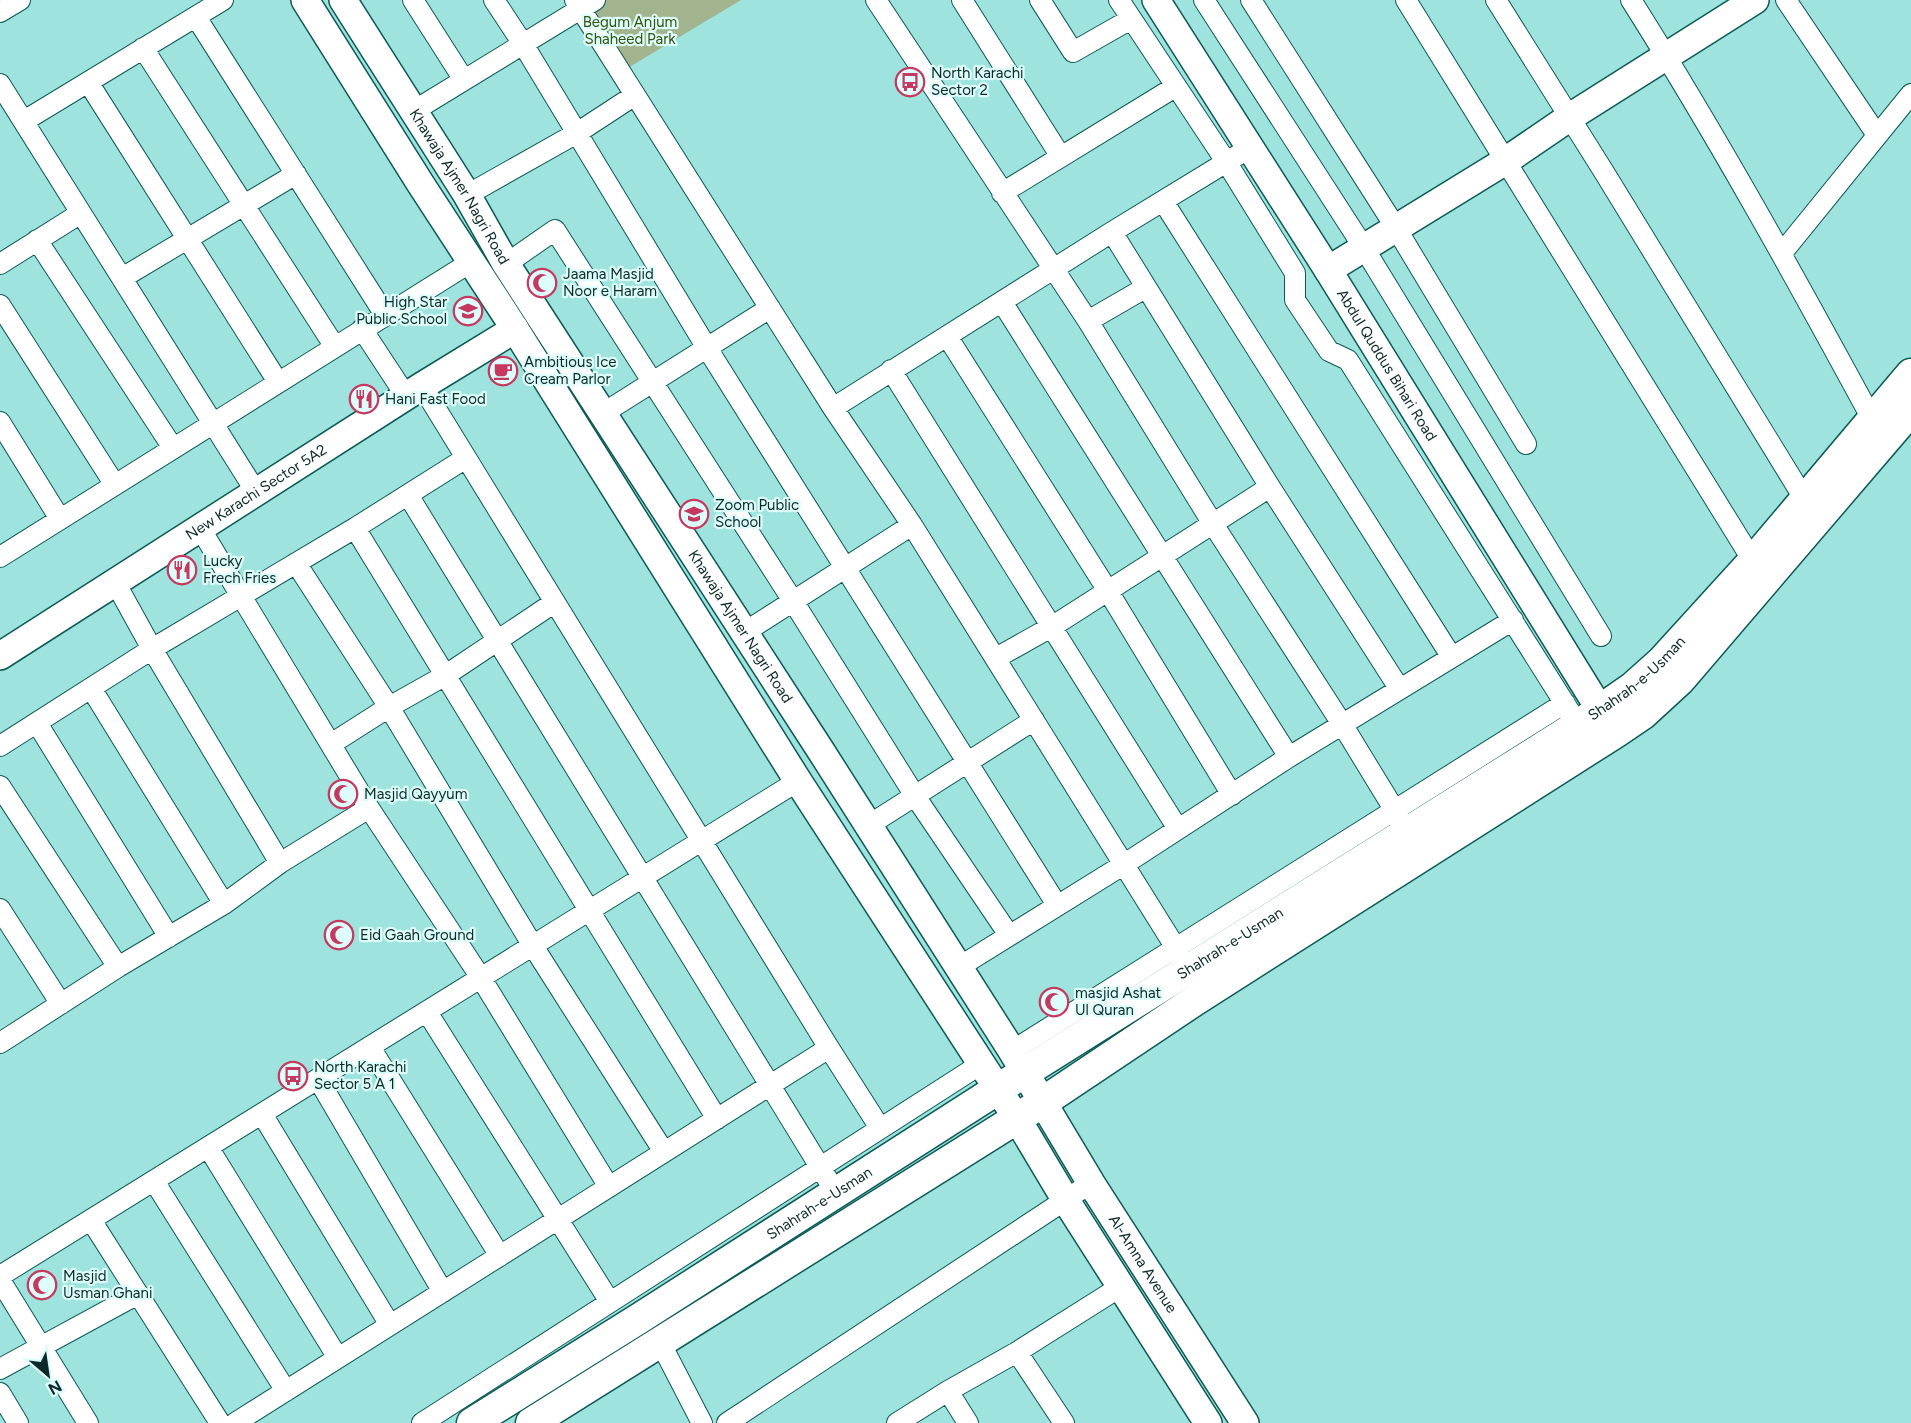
<svg xmlns="http://www.w3.org/2000/svg" width="1911" height="1423" font-family="Figtree,sans-serif">
<rect width="100%" height="100%" fill="#9ee3dd"/>
<path fill="#a1b48d" d="M595,0H741L621,72L581,9Z"/>
<g fill="none" stroke-linecap="round" stroke-linejoin="round">
<g stroke="#0b5a55" stroke-width="22">
<path id="street" d="M413,0L464,80
M494,0L523,44L707,348L1057,905
M575,0L833,408L912,525L1189,969
M876,0L1088,321L1213,524L1342,724L1408,832
M962,0L1061,157
M1040,0L1073,52L1131,19
M1119,0L1227,163L1295,273V300L1329,351L1348,360L1584,734
M1204,0L1364,248L1601,636
M1251,0L1396,228L1526,444
M1406,0L1753,561
M1496,0L1604,172L1805,500
M1631,0C1717,136 1795,277 1872,419
M1786,0L1877,135
M0,12L20,0
M196,17L385,315
M143,48L335,347
M88,82L278,382
M0,84L256,492
M412,112L595,0
M24,121L223,0
M1002,193L1175,87
M467,195L577,133L635,95
M1163,201L1451,656
M1112,232L1270,487L1399,688
M37,240L173,448
M1782,253L1911,94
M0,264L81,213
M506,264L555,230L793,601L915,796L1009,935
M122,278L296,174
M1002,302L1289,757
M0,305L115,485
M1088,321L1145,288
M362,329L406,396
M947,336L1108,591L1232,795
M891,370L1178,829
M833,408L1112,232L1238,155
M602,414L770,308
M0,422L60,519
M408,495L836,1193
M200,528L369,808L481,978L609,1187
M355,528L717,1119
M0,557L471,262
M296,563L389,707L533,946L664,1152
M115,582L152,649L280,863
M745,632L912,525
M996,658L1053,626L1270,487
M91,688L224,904
M37,723L169,937
M331,744L389,707L446,675L555,602
M0,746L152,649L355,528L466,458
M0,786L118,967
M869,825L1034,720
M0,909L61,1004
M959,967L1123,865L1289,757L1513,620
M427,1012L610,1302
M0,1043L118,967L224,904L280,863L369,808
M370,1047L500,1256
M829,1048L880,1128
M1012,1051L1565,703
M318,1079L443,1292
M262,1114L390,1325
M208,1147L338,1358
M154,1181L286,1391
M91,1220L220,1423
M0,1276L798,781
M0,1280L88,1423
M660,1342L702,1423
M1017,1352L1064,1423
M0,1369L138,1294
M948,1391L1017,1352L1120,1287
M0,1393L18,1423
M235,1423L829,1048L422,386
M422,1423L981,1064
M727,1423L1091,1183
M897,1423L948,1391L968,1423"/>
</g>
<g stroke="#0b5a55" stroke-width="30">
<g id="secondary">
<path d="M305,0L420,183L515,329L798,781L1016,1117L1065,1199L1208,1423"/>
<path id="s1" d="M343,0L467,195L506,264L821,751L1012,1051L1091,1183L1245,1423"/>
<path id="s2" d="M1156,0L1328,270L1612,729"/>
<path d="M1328,270L1507,160L1570,117L1755,0"/>
<path id="s3" d="M0,656L422,386L515,329"/>
</g>
</g>
<g stroke="#0b5a55" stroke-width="33">
<g id="primary">
<path id="s4" d="M472,1423L640,1318L998,1089L1578,725L1633,687L1661,662L1753,561L1911,374"/>
<path d="M531,1423L1043,1102L1197,999L1615,733L1643,714L1680,680L1911,410"/>
</g>
</g>
<use href="#street" stroke="#fff" stroke-width="20"/>
<use href="#secondary" stroke="#fff" stroke-width="27"/>
<use href="#primary" stroke="#fff" stroke-width="30"/>
</g>
<defs>
<g id="bus-ring" transform="scale(1.5)"><circle r="9.5" fill="#dcfdfa" stroke="#c73860" stroke-width="1.5"/><path d="M-5-6H5V4H4V6H2V4H-2V6H-4V4H-5ZM-3.5-4V0h7V-4ZM-3.5 1.2v1.5H-2V1.2ZM2 1.2v1.5H3.5V1.2Z" fill="#c73860"/></g>
<g id="mosque-ring" transform="scale(1.5)"><circle r="9.5" fill="#dcfdfa" stroke="#c73860" stroke-width="1.5"/><path d="M3.5-4.9A6 6 0 1 0 3.5 4.9A5 5 0 1 1 3.5-4.9Z" fill="#c73860"/></g>
<g id="school-ring" transform="scale(1.5)"><circle r="9.5" fill="#dcfdfa" stroke="#c73860" stroke-width="1.5"/><path d="M0-5L7-2L0 1L-7-2ZM-4 1L0 2.5L4 1V4Q0 6-4 4Z" fill="#c73860"/></g>
<g id="cafe-ring" transform="scale(1.5)"><circle r="9.5" fill="#dcfdfa" stroke="#c73860" stroke-width="1.5"/><path d="M-5.5-4.5H6V0H3Q3 3.5 0 3.5H-2.5Q-5.5 3.5-5.5 0ZM3-3.2v2h1.7v-2ZM-6 4.5H4V6H-6Z" fill="#c73860"/></g>
<g id="restaurant-ring" transform="scale(1.5)"><circle r="9.5" fill="#dcfdfa" stroke="#c73860" stroke-width="1.5"/><path d="M-5-6h1v4h1v-4h1v4h1v-4h1v5L-1.5 .5V6h-2V.5L-5-1ZM5-6V6H3V1.5H1.5Q1.5-4 5-6Z" fill="#c73860"/></g>
</defs>
<g fill-rule="evenodd">
<use href="#bus-ring" x="910" y="82"/>
<use href="#mosque-ring" x="542" y="283"/>
<use href="#school-ring" x="468" y="311"/>
<use href="#cafe-ring" x="503" y="371"/>
<use href="#restaurant-ring" x="364" y="399"/>
<use href="#school-ring" x="694" y="514"/>
<use href="#restaurant-ring" x="182" y="570"/>
<use href="#mosque-ring" x="343" y="794"/>
<use href="#mosque-ring" x="339" y="935"/>
<use href="#mosque-ring" x="1054" y="1002"/>
<use href="#bus-ring" x="293" y="1076"/>
<use href="#mosque-ring" x="42" y="1285"/>
</g>
<g text-anchor="middle" dominant-baseline="central" stroke-width="4.5" stroke-linejoin="round" paint-order="stroke">
<g font-size="15" fill="#375010" stroke="#dcfdfa">
<text x="630" y="22">Begum Anjum<tspan x="630" dy="17">Shaheed Park</tspan></text>
</g>
<g font-size="15" fill="#0c2927" stroke="#dcfdfa" text-anchor="start">
<text x="931" y="73">North Karachi<tspan x="931" dy="17">Sector 2</tspan></text>
<text x="563" y="274">Jaama Masjid<tspan x="563" dy="17">Noor e Haram</tspan></text>
<text x="447" y="302" text-anchor="end">High Star<tspan x="447" dy="17">Public School</tspan></text>
<text x="524" y="362">Ambitious Ice<tspan x="524" dy="17">Cream Parlor</tspan></text>
<text x="385" y="399">Hani Fast Food</text>
<text x="715" y="505">Zoom Public<tspan x="715" dy="17">School</tspan></text>
<text x="203" y="561">Lucky<tspan x="203" dy="17">Frech Fries</tspan></text>
<text x="364" y="794">Masjid Qayyum</text>
<text x="360" y="935">Eid Gaah Ground</text>
<text x="1075" y="993">masjid Ashat<tspan x="1075" dy="17">Ul Quran</tspan></text>
<text x="314" y="1067">North Karachi<tspan x="314" dy="17">Sector 5 A 1</tspan></text>
<text x="63" y="1276">Masjid<tspan x="63" dy="17">Usman Ghani</tspan></text>
</g>
<g font-size="15" fill="#0c2927" stroke="#dcfdfa">
<text stroke="none"><textPath href="#s1" startOffset="220">Khawaja Ajmer Nagri Road</textPath></text>
<text stroke="none"><textPath href="#s2" startOffset="432">Abdul Quddus Bihari Road</textPath></text>
<text stroke="none"><textPath href="#s3" startOffset="304">New Karachi Sector 5A2</textPath></text>
<text stroke="none"><textPath href="#s1" startOffset="742">Khawaja Ajmer Nagri Road</textPath></text>
<text stroke="none"><textPath href="#s4" startOffset="1383">Shahrah-e-Usman</textPath></text>
<text stroke="none"><textPath href="#s4" startOffset="897">Shahrah-e-Usman</textPath></text>
<text stroke="none"><textPath href="#s4" startOffset="411">Shahrah-e-Usman</textPath></text>
<text stroke="none"><textPath href="#s1" startOffset="1496">Al-Amna Avenue</textPath></text>
</g>
</g>
<g transform="translate(48 1375) rotate(151)" stroke="#dcfdfa" stroke-width="4.5" paint-order="stroke">
<path d="M0-4.5L10 22L0 15L-10 22Z" fill="#0c2927"/>
<text y="-9" font-size="16" font-weight="bold" text-anchor="middle" fill="#0c2927">N</text>
</g>
</svg>
